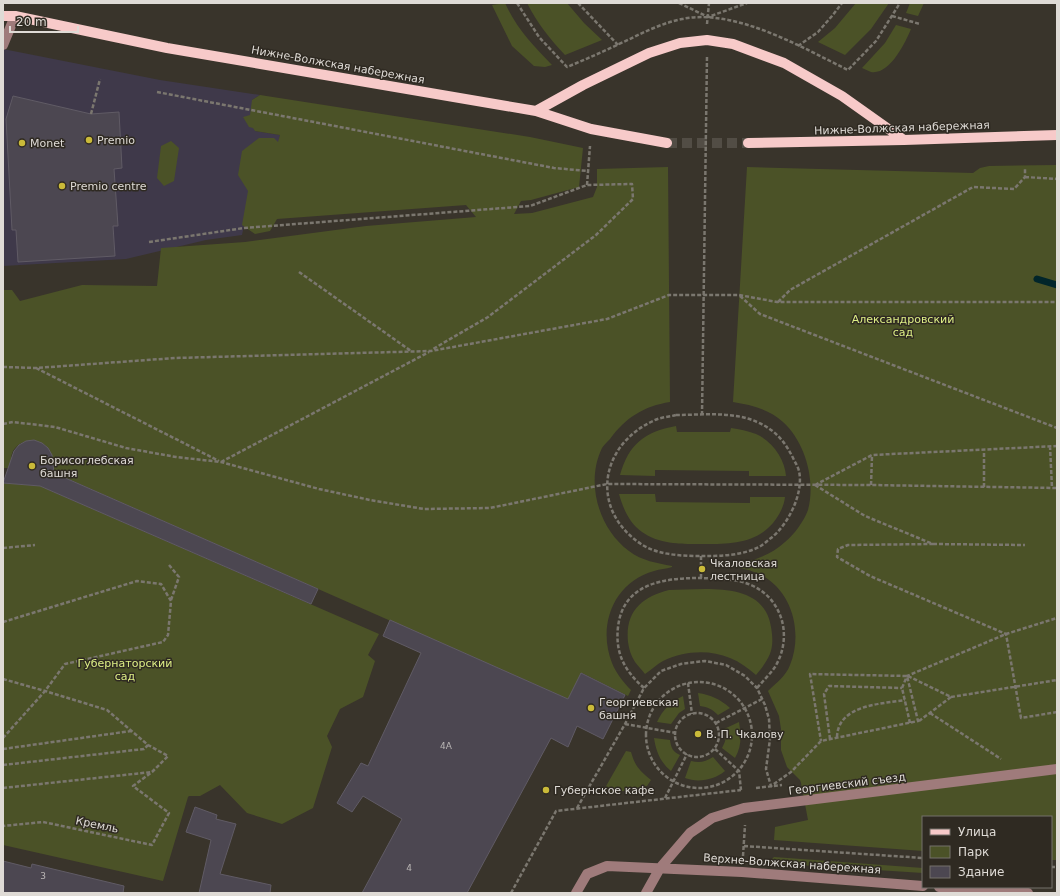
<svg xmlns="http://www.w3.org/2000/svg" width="1060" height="896" font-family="'DejaVu Sans',sans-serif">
<rect width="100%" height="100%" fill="#39342b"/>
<path fill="#3f394a" d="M3,49L160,80L260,95L252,100L255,131L280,135L274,165L245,221L242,235L206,240L126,259L3,266Z"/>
<path fill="#4b5227" d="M505,3C517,29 533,45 552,65L545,67L534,66L512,46L492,5Z
M527,3H567L584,23L602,40L565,55C550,39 537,23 527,3Z
M856,3H889L871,29L845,55L818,42L835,28Z
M910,3H924L918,16L906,13Z
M896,25L911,29C905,43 890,75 871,72C868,71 865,69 862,68L885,43Z
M260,95L530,137L583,148L579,187L531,200L521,201L514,214L532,213L593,197L597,187V169L668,167L670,402C644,406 625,418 610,439C607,442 604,445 602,448C585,483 599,529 629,551C642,561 657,563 672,566V567C666,569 660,569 654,571C614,582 597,625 612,663C616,673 623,682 631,690L628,696L582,673L568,699L50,471C62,434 12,432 11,459C11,462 12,465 13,468H3V290H12L20,301L82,285L157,286L161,248L245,242L366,226L476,217L466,205L277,219L270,231L255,234L242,225L248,191L238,175L242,151L259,138H274L278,142L280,135L255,131L253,128L249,127L243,117L250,115L252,100Z
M171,141L179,148L174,181L164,186L157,178L161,146Z
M1057,165V860H1051V817H923V851L774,840L775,827L808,820L801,783L800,780L787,767L781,750V729L779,716L768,691C776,683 786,676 790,665C804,631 791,585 754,572C748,569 742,569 736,567V565C754,560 771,555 785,542C794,535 804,521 808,510C816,480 805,442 783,422C769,409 751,405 733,402L747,167L973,173L980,168L989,166Z
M676,426L677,432H730L731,428C739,429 748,431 756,434C772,441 785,459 786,476H749V471L655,470V476L620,475C629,444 644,432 676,426Z
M3,483L40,486L379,634L368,655L375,661L363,697L340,709L327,736L332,747L313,808L282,824L247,813L220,785L200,796H189L188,797L163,881L3,845Z
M619,494H655L656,502L750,503V497H785C784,505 781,512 776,519C758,545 728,544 699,544C679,544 659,544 642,532C629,523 623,508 619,494Z
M669,590C704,590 764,580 771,627C775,650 770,658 756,675C748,668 740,662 730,658C709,649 683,651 663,661C657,664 651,670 645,674C642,670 638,666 635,662C631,656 629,649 628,642C625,611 642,597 669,590Z
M698,693C711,695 720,699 730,708L718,715C712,709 708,707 700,706Z
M683,696L685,709L679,713L671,724L657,722C663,709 671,702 683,696Z
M739,722C741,735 742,746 735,758L722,748C726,741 727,736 724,729Z
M654,738L670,740C671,748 673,752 680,755L671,771C660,762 656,751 654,738Z
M626,751L631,752C635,766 639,770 651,780L647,786L609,794L605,788Z
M713,757L725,771C714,780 698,783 685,778L691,761C700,763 705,762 713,757Z
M774,857L923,868V873L768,863Z"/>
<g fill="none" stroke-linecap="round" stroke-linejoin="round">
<path stroke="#01252a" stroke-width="7" d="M1037,279L1057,285"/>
</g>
<path fill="#4c4751" stroke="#605b65" d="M13,96L91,114L119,112L122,168L114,169L118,226H113L115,256L18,262L16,230H12L6,119Z
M34,440L42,443L48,448L52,455L54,473L318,589L311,604L40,486L3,483L14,451L19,445L26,441Z
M390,620L568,699L581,673L625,695L603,739L577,726L568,747L551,738L467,893H362L402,819L363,796L352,812L337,803L361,763L368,766L421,653L383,636Z
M195,807L217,815L216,819L236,824L220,874L271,885L270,893H199L211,840L186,832Z
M3,861L31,868L32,864L124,886L123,893H3Z"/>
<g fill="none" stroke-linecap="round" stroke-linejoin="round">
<path stroke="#524d45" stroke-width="10" stroke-dasharray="10 5" stroke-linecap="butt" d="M667,143H748"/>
<path stroke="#7b776f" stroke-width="2.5" stroke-dasharray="4 2" stroke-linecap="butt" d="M517,3L539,37L567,67C584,60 600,53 617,45C639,35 658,24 682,19C735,8 801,47 848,70L876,41L900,3
M578,3L618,45
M679,3L708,17L747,3
M892,16L920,24
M707,24L709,3
M798,46L818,32L832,16L842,3
M157,92L554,168L588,171
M91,114L100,79
M1025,177L1057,179
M587,185L590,146
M149,242L244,228L530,206L587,185L632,184L633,199L596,235L488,317L433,349
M299,272L411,351
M740,296L760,314L1057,428
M778,302L790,290L973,187L1014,189L1025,177V168
M3,367L36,368L175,358L431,351L607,319L669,295H739L777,302H1057
M36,368L219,461
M676,415C702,415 733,411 757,422C776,430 786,443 794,460C796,464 798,467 799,471C804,493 788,525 771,538C767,541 763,545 759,547C743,555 723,556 706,556C685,556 659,556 641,544C590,510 599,446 653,421C660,417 669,417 676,415Z
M702,415L707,56
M3,424L13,422L55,427L126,448L176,457L221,462L319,489L370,500L424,509L490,508L607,484L871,485L1057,488
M1050,446L1052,488
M221,462L429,352
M815,485L865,516L933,544L848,545L838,549L837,557L870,576L1006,634L1021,718L1057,712
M815,485L872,455L1057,446
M871,485L872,456
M984,487V449
M933,544L1025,545
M3,548L35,545
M701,556V578
M169,565L179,577L171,600
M3,622L137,581L161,584L171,601L168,635L163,642L65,664L45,691L3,738
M908,676L951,697L919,721
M3,679L45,691L107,710L148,745L168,756L152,772L133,786L169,813L152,845L43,822L3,826
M646 735a53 53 0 1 1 106 0a53 53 0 1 1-106 0Z
M688,683L692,714
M644,688C625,671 615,654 618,627C623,583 664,578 700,578C717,579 735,578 751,585C783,599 793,637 775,667C770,674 763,681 757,688
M951,697L1057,680
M930,713L1001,759
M675 735a22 22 0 1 1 44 0a22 22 0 1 1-44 0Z
M716,723L762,699
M910,723L902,688L907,676L1006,634L1057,618
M625,724L676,733
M837,737C838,705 880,704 905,700
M830,739L824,694L829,686L902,688
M3,749L131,731
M715,749L739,771L741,790
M3,765L144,749L148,745
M3,788L152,772
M756,788L782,785
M665,798L687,754
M577,808L625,724L644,688L661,671L681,664L705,661L726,665L745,676L757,688L765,705L769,719L770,739L766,769L771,786L791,772L821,741L918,721L907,676L810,674L821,741
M744,846L923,858
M743,856L745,825
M1051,867H1057
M511,893L556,811L741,790"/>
<path stroke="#9f7b7b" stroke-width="10" d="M3,45L15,16
M939,887L1028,893
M576,893L587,874L607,866L742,872L923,886
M646,893L660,868L690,833L712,818L744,808L1057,769"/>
<path stroke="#f7cac9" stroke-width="10" d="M3,16H15L167,48L536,111L591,129L667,143
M536,111L583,85L649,53L680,43L707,40L733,44L784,63L842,96L904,140
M748,143L904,140L1057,135"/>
</g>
<g fill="#caba39" stroke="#2f2a22" stroke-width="1.5">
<circle cx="89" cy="140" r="4"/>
<circle cx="22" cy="143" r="4"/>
<circle cx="62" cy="186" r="4"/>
<circle cx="32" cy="466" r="4"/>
<circle cx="702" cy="569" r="4"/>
<circle cx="591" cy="708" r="4"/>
<circle cx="698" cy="734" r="4"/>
<circle cx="546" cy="790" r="4"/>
</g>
<g text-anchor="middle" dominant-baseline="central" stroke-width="3" stroke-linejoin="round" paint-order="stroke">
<g font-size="9" fill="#bab6b5">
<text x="446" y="746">4А</text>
<text x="409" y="868">4</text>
<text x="43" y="876">3</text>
</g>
<g font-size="11" fill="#dfdbd6" stroke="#2f2a22">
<text transform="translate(338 65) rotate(10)">Нижне-Волжская набережная</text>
<text transform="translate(902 128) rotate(-2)">Нижне-Волжская набережная</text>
<text transform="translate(847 784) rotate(-7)">Георгиевский съезд</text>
<text transform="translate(97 825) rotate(12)">Кремль</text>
<text transform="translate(792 864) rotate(4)">Верхне-Волжская набережная</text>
</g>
<g font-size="11" fill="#dfdbd6" stroke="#2f2a22" text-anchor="start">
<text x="97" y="140">Premio</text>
<text x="30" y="143">Monet</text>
<text x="70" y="186">Premio centre</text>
<text x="40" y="460">Борисоглебская<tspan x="40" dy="13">башня</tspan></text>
<text x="710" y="563">Чкаловская<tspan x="710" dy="13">лестница</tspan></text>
<text x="599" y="702">Георгиевская<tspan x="599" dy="13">башня</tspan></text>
<text x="706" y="734">В. П. Чкалову</text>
<text x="554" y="790">Губернское кафе</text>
</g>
<g font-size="11" fill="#ddee85" stroke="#2f2a22">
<text x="903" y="319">Александровский<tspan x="903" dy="13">сад</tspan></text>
<text x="125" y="663">Губернаторский<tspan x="125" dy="13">сад</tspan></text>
</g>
</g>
<rect width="1060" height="896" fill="none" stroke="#dfdbd6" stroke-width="8"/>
<rect x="922" y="816" width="130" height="72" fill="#2f2a22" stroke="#75716a"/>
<rect x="930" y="829" width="20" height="6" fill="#f7cac9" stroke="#75716a"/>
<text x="958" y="836" font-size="12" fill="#dfdbd6">Улица</text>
<rect x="930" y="846" width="20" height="12" fill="#4b5227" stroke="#75716a"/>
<text x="958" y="856" font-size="12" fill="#dfdbd6">Парк</text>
<rect x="930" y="866" width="20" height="12" fill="#4c4751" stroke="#75716a"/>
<text x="958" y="876" font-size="12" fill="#dfdbd6">Здание</text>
<path d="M10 26v6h68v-6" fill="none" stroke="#dfdbd6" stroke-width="2"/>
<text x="16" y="26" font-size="12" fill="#dfdbd6" stroke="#2f2a22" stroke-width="3" paint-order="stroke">20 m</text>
</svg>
